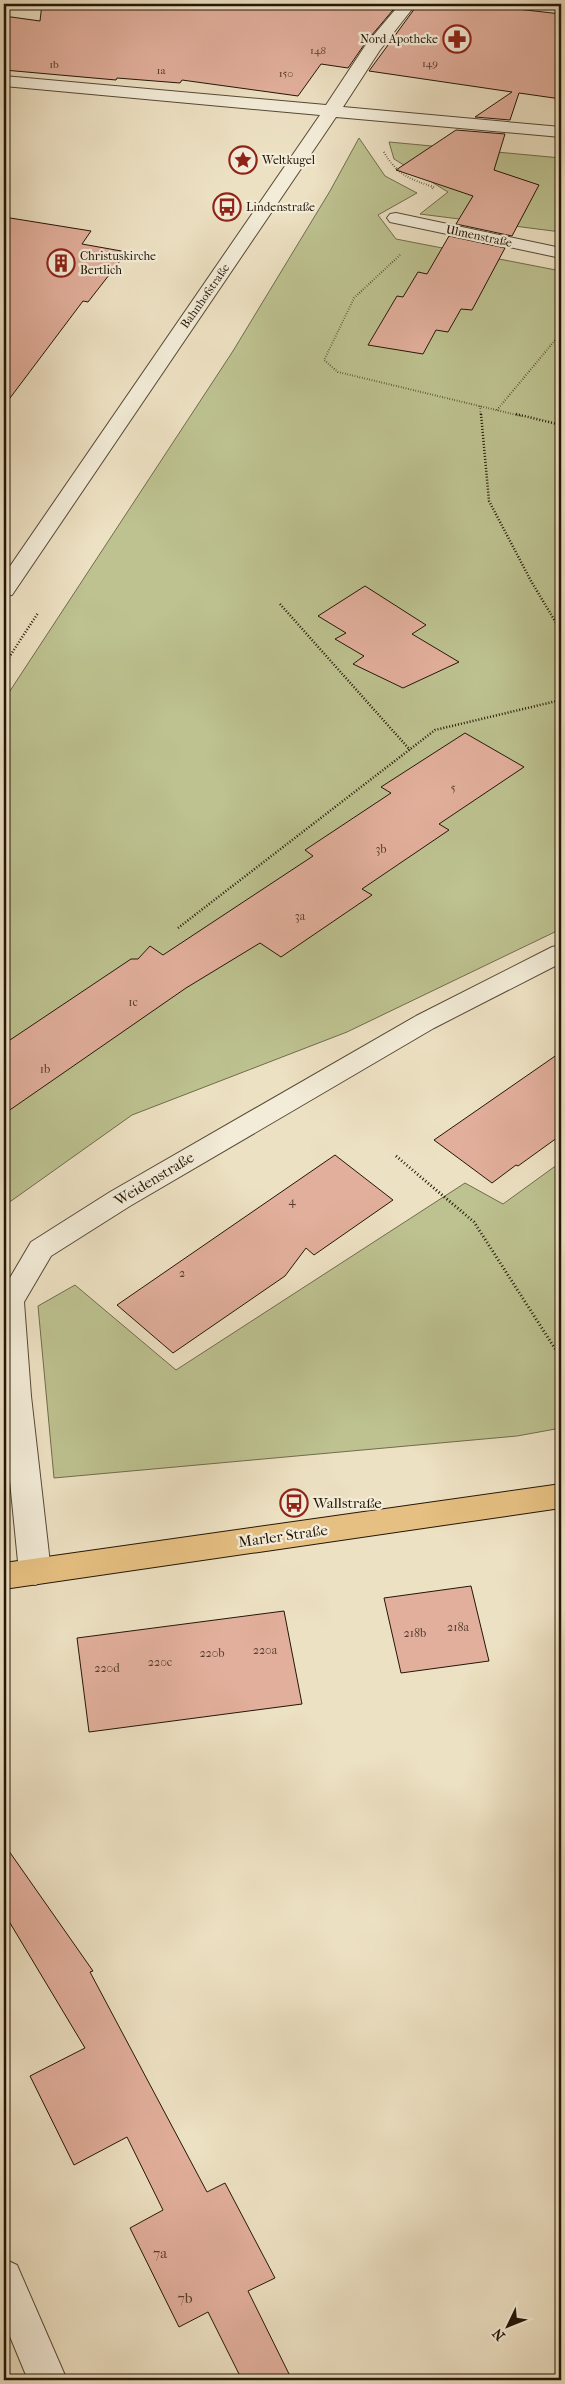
<svg xmlns="http://www.w3.org/2000/svg" width="565" height="2384" font-family="'IM FELL French Canon',serif">
<rect width="100%" height="100%" fill="#ede1c3"/>
<filter id="stains"><feTurbulence type="fractalNoise" baseFrequency=".004" numOctaves="4"/><feColorMatrix values="0 0 0 0 .2 0 0 0 0 .09 0 0 0 0 .02 0 0 0 .5 -.17"/></filter>
<radialGradient id="worn" r=".72"><stop offset=".6" stop-color="#630" stop-opacity="0"/><stop offset="1" stop-color="#630" stop-opacity=".3"/></radialGradient>
<path fill="#bdc290" stroke="#706c4c" d="M359,138L385,176L417,193L378,215L396,239L561,271V929L347,1032L132,1115L4,1206V700L233,351L330,191Z
M389,142L561,158V232L420,214L448,192L394,159Z
M561,1162V1428L517,1436L54,1478L38,1306L75,1285L176,1370L465,1183L503,1204Z"/>
<path fill="#e2af9c" stroke="#241607" d="M42,4H398L366,42L348,68L321,64L298,96L182,80L180,83L117,78L116,80L4,70V16L40,21Z
M418,4H473L561,14V99L519,93L510,120L475,117L512,92L369,71Z
M456,130L505,134L494,170L539,185L512,236L456,224L473,196L396,170Z
M4,217L91,231L82,244L127,252L88,302L83,301L4,406Z
M449,236L505,248L472,310L461,309L448,332L436,330L423,354L368,345L397,296L403,297L418,272L427,274Z
M365,586L426,625L412,634L459,662L403,688L353,664L364,656L335,639L346,633L318,616Z
M465,733L524,767L439,824L449,830L362,889L372,895L281,957L260,943L186,988L4,1114V1044L131,959H138L150,946L163,955L313,856L305,850L391,793L381,787Z
M561,1052V1135L518,1166L516,1165L492,1183L434,1140Z
M335,1155L393,1200L314,1255L306,1248L285,1276L173,1353L117,1305Z
M471,1586L489,1661L401,1673L384,1598Z
M284,1611L302,1704L89,1732L77,1638Z
M4,1844L93,1971L90,1972L207,2192L225,2183L275,2278L248,2291L292,2380H242L208,2312L179,2327L130,2228L163,2210L127,2137L74,2165L30,2076L85,2048L4,1913Z"/>
<g fill="none" stroke-linecap="round" stroke-linejoin="round">
<g stroke="#564936" stroke-width="2">
<path id="minor" d="M400,4H416L380,50L343,107L561,127V137L336,117L12,595L4,596V575L320,115L4,86V76L326,105L367,43Z
M396,213L561,248V258L390,222L387,218L390,214Z
M561,945V963L434,1028L130,1206L51,1256L24,1302L31,1396L51,1572L46,1581L35,1585L24,1581L19,1572L4,1420V1288L31,1242L110,1192L416,1016L552,947Z
M4,2259L17,2265L67,2380H28L4,2322Z"/>
</g>
<g stroke="#241607" stroke-width="2">
<path id="major" d="M561,1484V1508L4,1589V1563Z"/>
</g>
<path stroke="#241607" stroke-width="2" stroke-dasharray="0.5 2" stroke-linecap="butt" d="M384,152C396,174 411,180 434,187L431,189
M400,255L354,298L324,360L338,372L521,416
M480,406L481,416
M497,410L561,333"/>
<path stroke="#241607" stroke-width="2.5" stroke-dasharray="1 2" stroke-linecap="butt" d="M481,414L489,501L531,581L561,631
M516,414L561,425
M280,604L410,750
M4,665L38,613
M178,928L435,730L561,700"/>
<path stroke="#241607" stroke-width="3" stroke-dasharray="1 2.5" stroke-linecap="butt" d="M396,1156L474,1222L561,1358"/>
<use href="#minor" fill="#f3ecd8" fill-rule="evenodd"/>
<use href="#major" fill="#e6c082" fill-rule="evenodd"/>
</g>
<defs>
<g id="pharmacy-ring" transform="scale(1.4375)"><circle r="9.5" fill="#f3ecd8" stroke="#8f2418" stroke-width="1.5"/><path d="M-2-6h4v4h4v4h-4v4h-4v-4h-4v-4h4Z" fill="#8f2418"/></g>
<g id="sight-ring" transform="scale(1.4375)"><circle r="9.5" fill="#f3ecd8" stroke="#8f2418" stroke-width="1.5"/><path d="M0-6L1.8-2.2L6-1.7L2.9 1.2L3.7 5.4L0 3.3L-3.7 5.4L-2.9 1.2L-6-1.7L-1.8-2.2Z" fill="#8f2418"/></g>
<g id="bus-ring" transform="scale(1.4375)"><circle r="9.5" fill="#f3ecd8" stroke="#8f2418" stroke-width="1.5"/><path d="M-5-6H5V4H4V6H2V4H-2V6H-4V4H-5ZM-3.5-4V0h7V-4ZM-3.5 1.2v1.5H-2V1.2ZM2 1.2v1.5H3.5V1.2Z" fill="#8f2418"/></g>
<g id="building-ring" transform="scale(1.4375)"><circle r="9.5" fill="#f3ecd8" stroke="#8f2418" stroke-width="1.5"/><path d="M-4-6H4V6H1V3H-1V6H-4ZM-2.5-4.3h1.7v1.8h-1.7ZM.8-4.3h1.7v1.8H.8ZM-2.5-1h1.7V.8h-1.7ZM.8-1h1.7V.8H.8Z" fill="#8f2418"/></g>
</defs>
<g fill-rule="evenodd">
<use href="#pharmacy-ring" x="457" y="39"/>
<use href="#sight-ring" x="243" y="160"/>
<use href="#bus-ring" x="227" y="207"/>
<use href="#building-ring" x="61" y="263"/>
<use href="#bus-ring" x="294" y="1503"/>
</g>
<g text-anchor="middle" dominant-baseline="central" stroke-width="4.5" stroke-linejoin="round" paint-order="stroke">
<g font-size="11" fill="#543c2c">
<text x="318" y="50">148</text>
<text x="430" y="63">149</text>
<text x="54" y="64">1b</text>
<text x="161" y="70">1a</text>
<text x="286" y="73">150</text>
</g>
<g font-size="12" fill="#241607" stroke="#f3ecd8" text-anchor="start">
<text x="438" y="39" text-anchor="end">Nord Apotheke</text>
<text x="262" y="160">Weltkugel</text>
<text x="246" y="207">Lindenstraße</text>
<text x="80" y="256">Christuskirche<tspan x="80" dy="14">Bertlich</tspan></text>
</g>
<g font-size="12" fill="#241607" stroke="#f3ecd8">
<text transform="translate(479 236) rotate(12)">Ulmenstraße</text>
<text transform="translate(205 296) rotate(-55)">Bahnhofstraße</text>
</g>
<g font-size="12" fill="#543c2c">
<text x="453" y="788">5</text>
<text x="381" y="849">3b</text>
<text x="300" y="916">3a</text>
<text x="133" y="1002">1c</text>
<text x="45" y="1069">1b</text>
<text x="292" y="1201">4</text>
<text x="182" y="1273">2</text>
<text x="458" y="1627">218a</text>
<text x="415" y="1633">218b</text>
<text x="265" y="1650">220a</text>
<text x="212" y="1653">220b</text>
<text x="160" y="1662">220c</text>
<text x="107" y="1668">220d</text>
</g>
<g font-size="15" fill="#241607" stroke="#f3ecd8">
<text transform="translate(154 1179) rotate(-31)">Weidenstraße</text>
<text transform="translate(283 1536) rotate(-8)">Marler Straße</text>
</g>
<g font-size="15" fill="#241607" stroke="#f3ecd8" text-anchor="start">
<text x="313" y="1503">Wallstraße</text>
</g>
<g font-size="15" fill="#543c2c">
<text x="160" y="2253">7a</text>
<text x="185" y="2298">7b</text>
</g>
</g>
<rect width="565" height="2384" fill="none" stroke="#ede1c3" stroke-width="20"/>
<rect x="5" y="5" width="555" height="2374" fill="none" stroke="#241607" stroke-width="2.5"/>
<rect x="10" y="10" width="545" height="2364" fill="none" stroke="#241607"/>
<g transform="translate(508 2326) rotate(227)" stroke="#f3ecd8" stroke-width="4" paint-order="stroke">
<path d="M0-4L9 19L0 12L-9 19Z" fill="#241607"/>
<text y="-8" font-size="14" font-weight="bold" text-anchor="middle" fill="#241607">N</text>
</g>
<rect width="100%" height="100%" filter="url(#stains)"/>
<rect width="100%" height="100%" fill="url(#worn)"/>
</svg>
